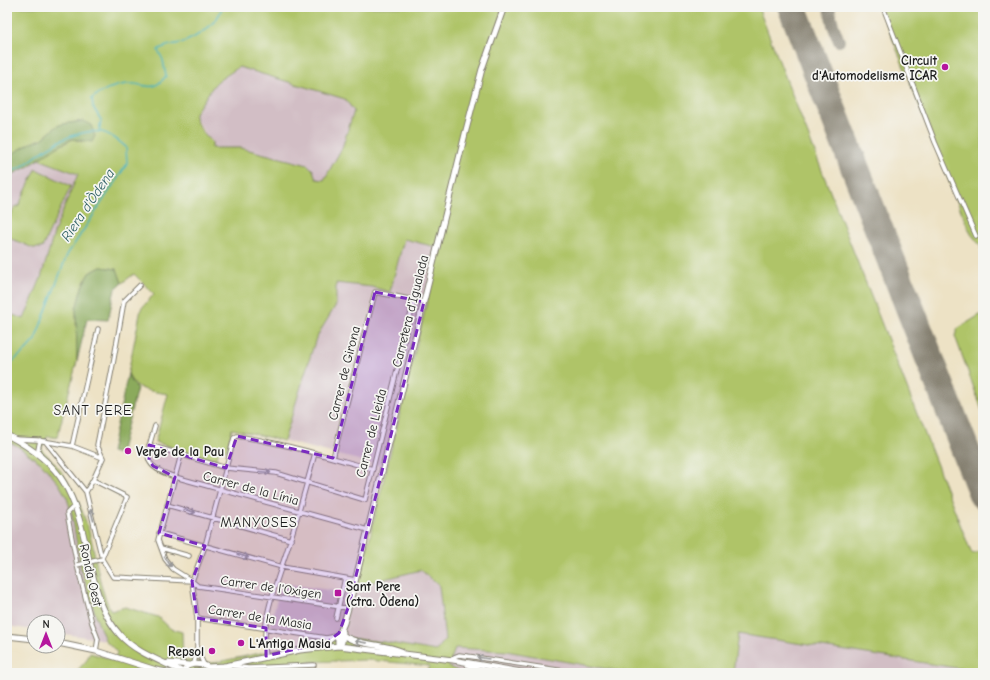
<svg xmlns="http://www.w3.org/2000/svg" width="990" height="680" font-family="'Comic Neue',sans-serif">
<rect width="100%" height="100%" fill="#f6f6f2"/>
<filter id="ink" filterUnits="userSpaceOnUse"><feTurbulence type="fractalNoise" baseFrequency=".025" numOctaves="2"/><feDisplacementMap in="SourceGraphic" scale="8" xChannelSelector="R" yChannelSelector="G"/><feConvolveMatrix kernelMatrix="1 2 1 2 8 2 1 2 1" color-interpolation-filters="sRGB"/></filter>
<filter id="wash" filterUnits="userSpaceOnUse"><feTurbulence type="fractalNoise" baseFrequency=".012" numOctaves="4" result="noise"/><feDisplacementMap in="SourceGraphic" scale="16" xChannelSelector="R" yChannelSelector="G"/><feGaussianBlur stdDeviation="0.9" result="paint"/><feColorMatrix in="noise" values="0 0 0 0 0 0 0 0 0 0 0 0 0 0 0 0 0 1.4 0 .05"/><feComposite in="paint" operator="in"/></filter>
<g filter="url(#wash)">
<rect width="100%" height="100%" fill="#ede2c5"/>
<path fill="#d2bec5" d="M239,67L345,99L354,111L342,148L324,180L316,179L313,170L211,148L209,139L195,118V113L213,85L218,81Z
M38,159L79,174L55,230L41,278L24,319L13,315L7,324V177L29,166Z
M404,239L440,248L386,467L284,441L316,338L336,305V283L372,287L390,291Z
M7,441L16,445L41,463L59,484L67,498L72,514L81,569L98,623L105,640L58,633V622H34V630L7,626Z
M421,570L439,586L445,640L436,651L384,642L323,640L302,644L305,632L270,626L281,583L350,593L356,586Z
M738,634L983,672V673H733Z
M455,648L506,651L630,673H463L448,667Z"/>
<path fill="#afc468" stroke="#667042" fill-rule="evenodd" d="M7,7H758L971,552L973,554L983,550V672L738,634L733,673H630L506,651L455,648L449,667L463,673H427L430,666L368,660L309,662L296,673H75L86,661L90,653L115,660L117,652L105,640L98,623L81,569L72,514L67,498L59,484L41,463L16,445L7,441V324L13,315L24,319L41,278L55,230L78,174L38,159L50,151L73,139L82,142L83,121L63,124L57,126L42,139L31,143L12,154L7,155ZM239,67L345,99L354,111L342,148L324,180L316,179L313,170L308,165L241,148H212V142C206,135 193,123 195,113L214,85L218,81ZM404,239L440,248L366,553L356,586L421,570L439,586L445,640L436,651L384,642L348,638L323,640L213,663L183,660L182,632L171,629L158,617L125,607L111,611C100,590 98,570 93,547C87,521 78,496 63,474C57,465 49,457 41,449L48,436L57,438L77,361L76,309L82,287L89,273L101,267L117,269L122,283L134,274L154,294L141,309L128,373C133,391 152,391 168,394L155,442L215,461L220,448L227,450L232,429L284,441L316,338L336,305V283L372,287L390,292Z
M880,7H983V255L980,245L971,234L963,216Z
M36,169L71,186L42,248H33L7,237V223L15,206L18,207Z
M983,313V413L955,336L957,329Z"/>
<path fill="#8baa5c" stroke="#54633c" d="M83,121L91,125L95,136L92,142L72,139L50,151L29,166L7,177V155L12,154L31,143L42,139L57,126L63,124Z
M101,267L117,269L122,283L115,289L108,320L87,319L77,361L76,309L82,287L89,273Z
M128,373L130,380L137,388L120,454L111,452Z"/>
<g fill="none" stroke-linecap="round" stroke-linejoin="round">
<path stroke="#41b1b9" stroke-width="1.5" d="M99,132L101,120L93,107L92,98C102,91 115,85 127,84C145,82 151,95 166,76L163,60L158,50C165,45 173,45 181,43C196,38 219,23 222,7
M7,171C19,171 30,161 39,154C57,141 80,129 102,132C111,134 119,141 126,147L127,164L67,255L35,340L24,352L7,366"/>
<path stroke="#847f70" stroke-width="12" d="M829,7L833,25L839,41"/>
<path stroke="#847f70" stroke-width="29" d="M792,7L983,495"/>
</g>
</g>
<g filter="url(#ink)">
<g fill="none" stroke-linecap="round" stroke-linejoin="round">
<g stroke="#847f70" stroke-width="5.5">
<path id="street" d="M883,7L935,142L976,236
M155,426C146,457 140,465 175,477L368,530
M15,439L37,440L72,446L103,458
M40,440L38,450L41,456
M45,441L86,492L102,559L113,577L192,581
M149,445L226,468L276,473L365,500L414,301
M72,446L98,329
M181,455L158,540L165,559L173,569L192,581L198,586L348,608
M103,458L97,445L113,364L124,301L140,285
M333,458L375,292L424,302
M93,480L127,497L102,558
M86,492L93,480L103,458
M75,505L67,513L77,565L92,623L98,639L96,651
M167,505L291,540
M159,533L282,567L356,580
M161,548L189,556
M197,618L326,638L332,637
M336,618L345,578
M198,651L204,665
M266,656C260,616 279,578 290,541C299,512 307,483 315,453
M453,660L454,657L459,655L474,657L577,673
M194,664L197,650V618L192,581L205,546L234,438L237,436C283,443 328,457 373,469
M231,666L248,668L314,665"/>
</g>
<g stroke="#847f70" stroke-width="7">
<path id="secondary" d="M7,435C28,446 52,462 64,483C80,510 85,543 92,573C98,596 104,617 120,635C136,653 162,661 183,672
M343,635C356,645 384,644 401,651
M7,636L34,639
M58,643L96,651L156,670L172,673
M339,646L338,643V637L344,623L353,590L465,134L482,69L504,7
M339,646L342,642L343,632
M302,649L309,645L327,642L339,633
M168,663L189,665
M468,665L484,673
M208,667L210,673
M183,673L187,666L194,664L204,665L208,667L225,666L300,650L339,646L453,660L527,673
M216,673L224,666"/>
</g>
<use href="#street" stroke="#fff" stroke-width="3.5"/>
<use href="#secondary" stroke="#fff" stroke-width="5"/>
<g stroke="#847f70" stroke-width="5.5" stroke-linecap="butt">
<path id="street-bridge" d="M77,565L102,559"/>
</g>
<use href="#street-bridge" stroke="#fff" stroke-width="3.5"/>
</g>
<defs><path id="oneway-shaft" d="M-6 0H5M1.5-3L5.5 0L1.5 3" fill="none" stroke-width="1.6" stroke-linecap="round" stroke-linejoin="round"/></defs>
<g stroke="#999">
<use href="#oneway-shaft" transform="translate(265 472) rotate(5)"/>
<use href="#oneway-shaft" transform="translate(190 511) rotate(15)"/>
<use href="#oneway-shaft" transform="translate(92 515) rotate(-104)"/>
<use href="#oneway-shaft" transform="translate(243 556) rotate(16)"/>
<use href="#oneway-shaft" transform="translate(168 562) rotate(55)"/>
<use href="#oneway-shaft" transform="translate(361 642) rotate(-169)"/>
<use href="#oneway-shaft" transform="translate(483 658) rotate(-171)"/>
</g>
</g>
<path fill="#7b2cbf" fill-opacity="0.2" stroke="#7b2cbf" stroke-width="3" stroke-dasharray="8 5" stroke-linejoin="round" d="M375,292L424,302L348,608L339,633L327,642L266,656V628L197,618L192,581L205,546L159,533L175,477L153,466L149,460V445L226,468L237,436L333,458Z"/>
<g fill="#b5179e" stroke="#f6f6f2" stroke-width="1.5">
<circle cx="945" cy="67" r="4"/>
<circle cx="128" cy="451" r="4"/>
<rect x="334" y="589" width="8" height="8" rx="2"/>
<circle cx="241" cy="643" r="4"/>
<circle cx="212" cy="651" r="4"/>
</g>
<g text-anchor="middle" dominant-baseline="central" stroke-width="3.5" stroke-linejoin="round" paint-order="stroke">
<g font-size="13" font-weight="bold" fill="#1c1c1c" stroke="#f6f6f2" text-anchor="start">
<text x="937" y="60" text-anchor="end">Circuit<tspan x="937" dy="15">d'Automodelisme ICAR</tspan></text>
<text x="136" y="451">Verge de la Pau</text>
<text x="346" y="586">Sant Pere<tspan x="346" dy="15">(ctra. Òdena)</tspan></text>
<text x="249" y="643">L'Antiga Masia</text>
<text x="204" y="651" text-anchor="end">Repsol</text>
</g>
<g font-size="13" fill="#1c1c1c" stroke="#f6f6f2">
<text transform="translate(410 311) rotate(-76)">Carretera d'Igualada</text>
<text transform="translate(344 373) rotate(-76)">Carrer de Girona</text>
<text transform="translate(371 433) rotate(-76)">Carrer de Lleida</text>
<text transform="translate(251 488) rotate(15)">Carrer de la Línia</text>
<text transform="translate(91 575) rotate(77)">Ronda Oest</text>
<text transform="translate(271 587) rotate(8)">Carrer de l'Oxigen</text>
<text transform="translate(260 617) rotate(9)">Carrer de la Masia</text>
</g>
<g font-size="14" font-style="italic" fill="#2d5f63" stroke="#f6f6f2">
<text transform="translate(88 205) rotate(-56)">Riera d'Òdena</text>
</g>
<g font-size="14" letter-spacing="1" fill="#1c1c1c" stroke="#f6f6f2">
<text x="93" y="410">SANT PERE</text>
<text x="259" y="522">MANYOSES</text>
</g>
</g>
<rect width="990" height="680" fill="none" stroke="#f6f6f2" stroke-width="24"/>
<g transform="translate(46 634)"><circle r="19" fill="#f6f6f2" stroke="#9f9f9c"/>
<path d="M0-3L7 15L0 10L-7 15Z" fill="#b5179e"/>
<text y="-6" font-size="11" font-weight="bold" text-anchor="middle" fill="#1c1c1c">N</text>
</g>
</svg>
